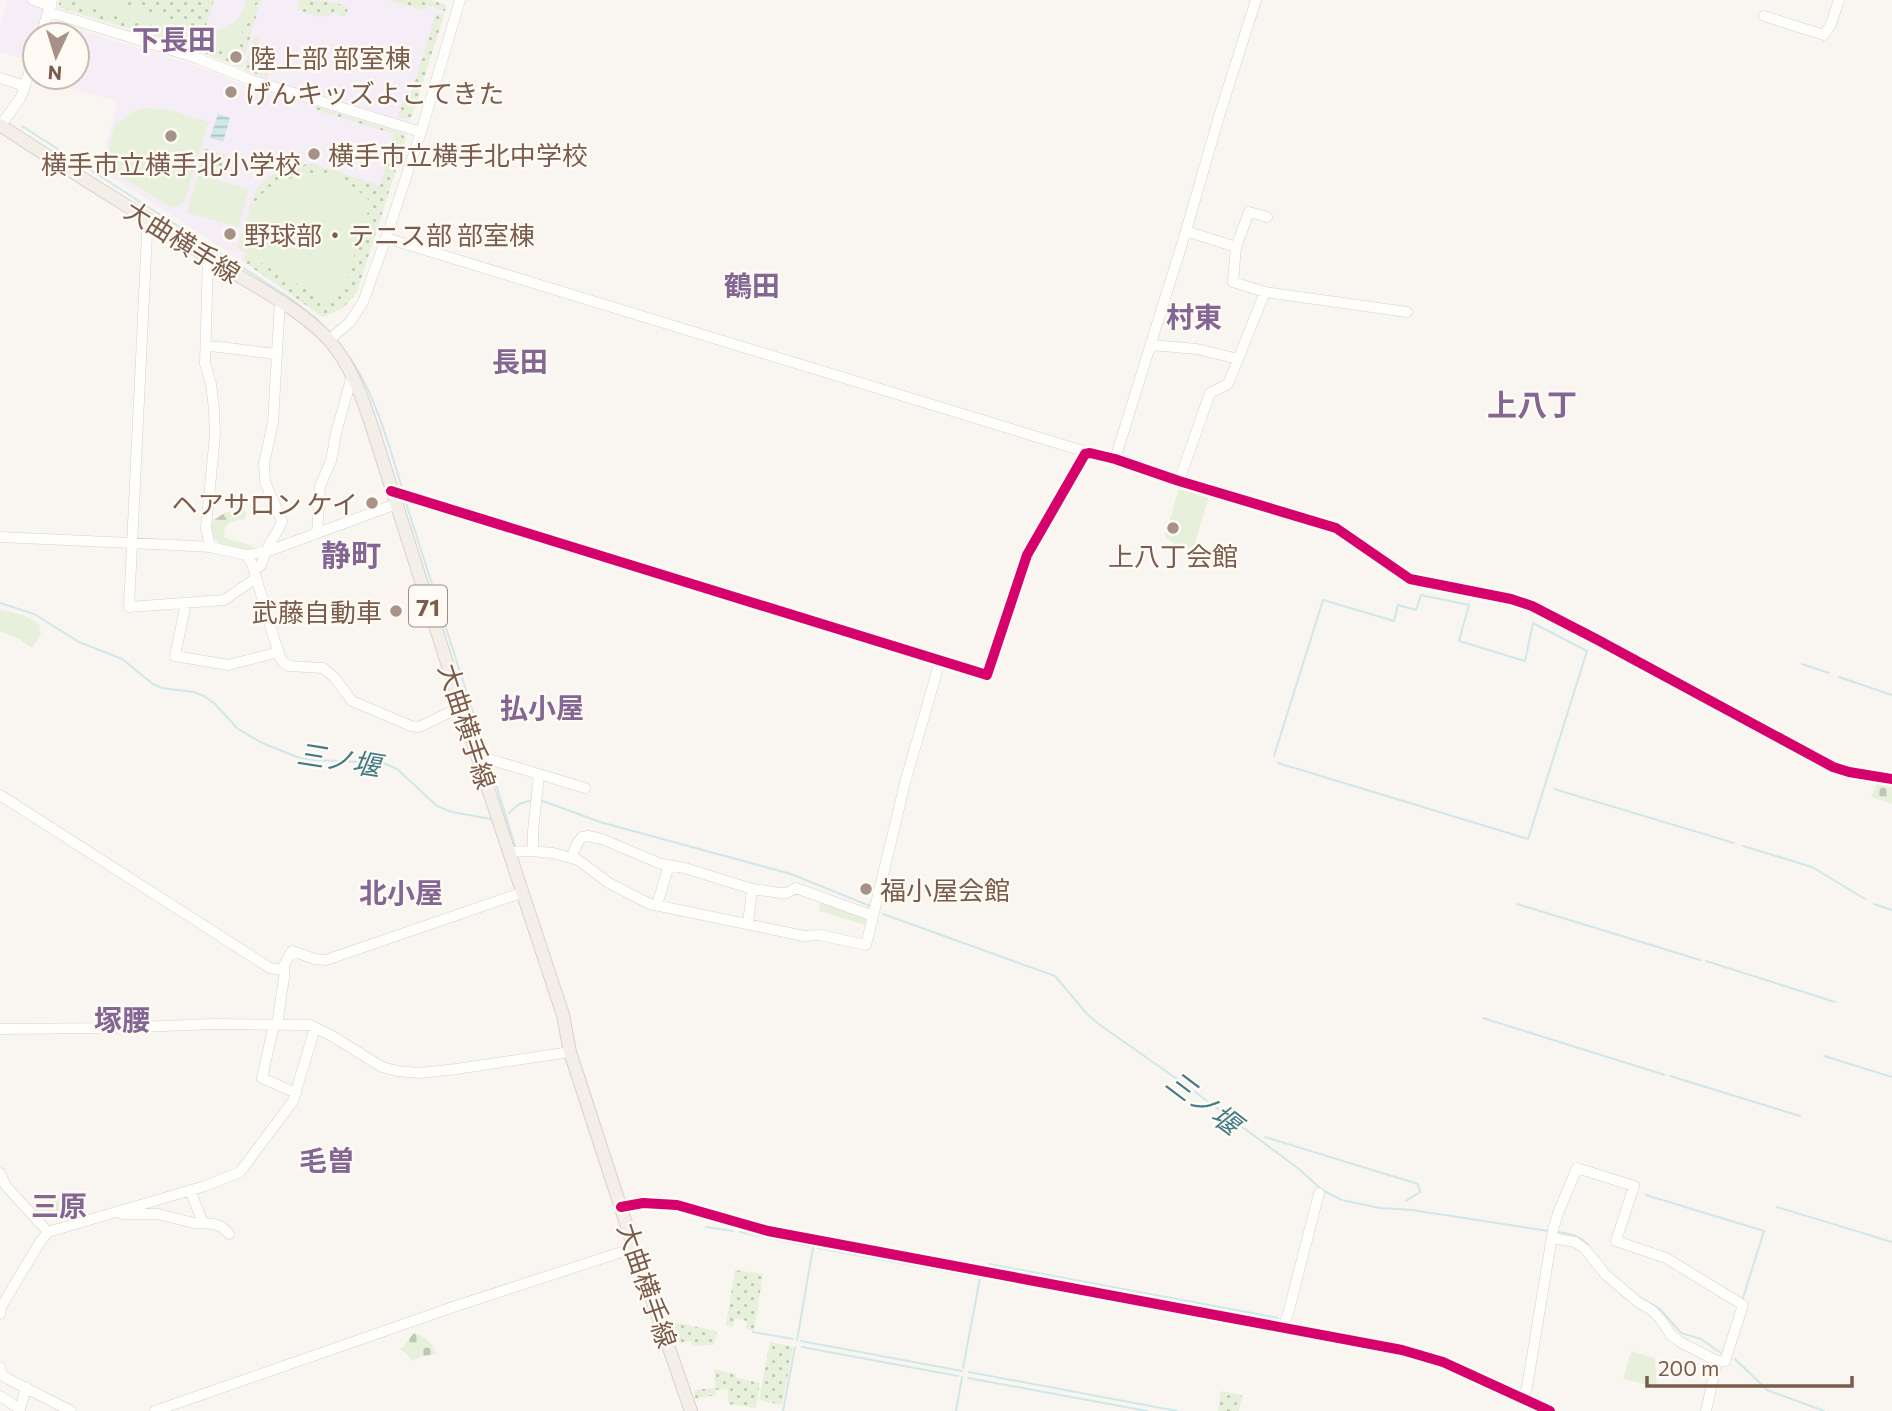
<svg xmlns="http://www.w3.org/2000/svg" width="1892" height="1411" font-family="Commissioner,'Noto Sans JP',sans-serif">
<defs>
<pattern id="grass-dots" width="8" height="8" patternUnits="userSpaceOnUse" patternTransform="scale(1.75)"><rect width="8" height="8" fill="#e7f0db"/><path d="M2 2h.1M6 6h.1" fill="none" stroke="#c0c6b4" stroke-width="1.8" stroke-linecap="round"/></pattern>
<pattern id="forest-firs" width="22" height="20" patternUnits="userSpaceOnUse" patternTransform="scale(1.75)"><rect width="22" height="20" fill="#e7f0db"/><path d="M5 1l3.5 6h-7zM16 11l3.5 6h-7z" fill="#c0c6b4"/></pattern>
<pattern id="cemetery-stones" width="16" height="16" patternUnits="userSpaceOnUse" patternTransform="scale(1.75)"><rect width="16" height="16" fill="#e7f0db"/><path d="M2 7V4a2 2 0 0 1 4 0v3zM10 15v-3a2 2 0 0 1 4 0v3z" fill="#c0c6b4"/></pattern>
<pattern id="water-rules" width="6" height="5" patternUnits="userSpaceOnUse" patternTransform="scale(1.75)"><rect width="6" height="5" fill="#d0e8ea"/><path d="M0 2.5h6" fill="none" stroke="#aebfc0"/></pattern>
</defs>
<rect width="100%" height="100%" fill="#f9f5f0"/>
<path fill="#f6eef6" d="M7,0H47L26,60L0,52V25Z
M60,0H430L447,5L357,292L343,308L323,317L244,262L99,169L118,102L39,77H77V35H52L56,23L200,67L248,87L251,75L238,66L209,54L58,7Z"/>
<path fill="url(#grass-dots)" d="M60,0H75L77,3L227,48C243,36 251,19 256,0H261L241,68L188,47L58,7Z
M112,0H214L205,30Z
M300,0C316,0 336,0 348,8L346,16H339L337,13H332L329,16L323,15L322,18L297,10Z
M389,0H430L447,5L445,11L427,5L425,11Z
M436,13L444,15L412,116L407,119L398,117L404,97L410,98Z
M254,37L259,38L257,61L260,62L259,67L269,70L267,77L244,70Z
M317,107L399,132L406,138L357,292L343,308L323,317L244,262L245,253L312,293L335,299L343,291L370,202L255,201L246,217L257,187L272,175L310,163L380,186L394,134L316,110Z
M204,148L225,155L220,173L198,169Z
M735,1270L763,1274L754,1331L746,1329L747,1321L735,1318L733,1327L726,1325Z
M668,1321L717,1331L714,1345L693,1346L691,1341L674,1344Z
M770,1342L793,1347L782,1405L759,1400Z
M714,1369L735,1374L737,1378L760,1383L756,1408L729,1404L727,1389L716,1390V1395L695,1399L694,1390L715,1388Z
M1221,1391L1242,1395L1239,1411H1218Z"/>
<path fill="url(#forest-firs)" d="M236,511H244L247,514L245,519L230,522L225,527L224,537C234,544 246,540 255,549L254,552C233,548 210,550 211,522L226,512Z"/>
<path fill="url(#cemetery-stones)" d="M1879,780L1892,782V804L1871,797Z
M414,1333C426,1337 431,1342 437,1354L422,1356L413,1361L401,1349Z"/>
<path fill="#e7f0db" d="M75,0H112L205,30C226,32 242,21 246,0H256C252,19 242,36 227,48L77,3Z
M146,108L170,110L209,122L184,203L173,208L104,167L116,121L121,122L134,111Z
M325,174C344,181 357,188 371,202L343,291L335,299H325L312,293L237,248C253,193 266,176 325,174Z
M198,175L249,189L238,227L187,213Z
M1180,485L1210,493L1193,549L1176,545L1165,537Z
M0,610L24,615L39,624L41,634L32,648L19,639L0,631Z
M821,900L866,918L865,925L819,911Z
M64,1195L70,1207L59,1214L57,1212L43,1222L31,1210L47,1206L45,1199Z
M1631,1351L1655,1358L1657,1387L1623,1379Z"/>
<path fill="url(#water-rules)" d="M218,114L230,118L223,142L210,138Z"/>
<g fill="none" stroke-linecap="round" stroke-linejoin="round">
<path stroke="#d0e8ea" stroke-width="2" d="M22,126L290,298L318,320
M351,359C377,399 389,446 403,491
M405,500L487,756
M0,603L34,614L79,642L122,659L153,684L162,688L194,692L204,696L215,704L238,729L262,743L300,758L313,760L383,763L397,769L437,806L452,812L491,819
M1802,664L1829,673
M1839,677L1892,695
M1274,756L1323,600L1394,621L1398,605L1416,610L1421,595L1469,605L1459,641L1525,661L1533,623L1587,651L1528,839L1278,763
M490,765L515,846
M1554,789L1734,843
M540,800L600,822L791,874L870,906
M509,813L519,804L532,800
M1743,846L1812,867L1865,899
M1517,904L1700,960
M1874,904L1892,910
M883,914L1055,976L1087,1014L1100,1025L1187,1086L1299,1169L1322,1190L1342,1200L1380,1208L1412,1210L1549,1231
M1706,961L1835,1002
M1483,1018L1665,1075
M1824,1056L1892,1077
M1670,1076L1800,1116
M1265,1137L1418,1184L1420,1192L1406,1201
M1646,1195L1764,1231L1743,1298
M1777,1207L1892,1242
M706,1227L733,1231
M740,1232L809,1246
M1559,1232C1571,1234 1581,1236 1589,1246
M818,1248L977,1277
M989,1264L1278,1318
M987,1278L1319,1340
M1639,1297L1660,1309L1681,1333L1701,1339L1721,1353
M753,1332L793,1339
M797,1340L813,1248
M801,1341L962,1371
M802,1347L958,1376
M1735,1359L1767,1390L1824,1411
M1435,1364L1535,1411
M963,1368L980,1278
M969,1372L1177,1411
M968,1378L1147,1411
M783,1411L795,1347
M956,1411L962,1377"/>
<g stroke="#d7d1cb" stroke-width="11">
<path id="minor" d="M33,0L51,6
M49,12L197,58L251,80L421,132
M1764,16L1824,35L1831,24L1839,0
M41,35L52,0
M0,78L25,86
M1,125L21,97L35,55
M150,222L147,234L129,607L224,600L256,578
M1186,231L1236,247L1233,282L1265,292L1407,312
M386,238L1090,453
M1236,247L1249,212L1267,217
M208,257L205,364L211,384L214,409L215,435L206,528L210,547
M329,340L350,322L363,302L386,238L421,132L460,0
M1151,345L1197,349L1238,359
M206,346C230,347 253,352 276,354
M1115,459L1186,231L1220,113L1256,0
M1179,481L1210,393L1228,384L1265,292
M391,491L987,675L1027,555L1085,454L1090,453L1115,459L1179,481L1336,528L1410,579L1511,599L1532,606L1596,639L1833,767L1849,772L1892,779
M317,533L320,486L331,461L336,433L352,376
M0,537L174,545L210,547L246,555L252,564L273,635L280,657L283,662L289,666L323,668L334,677L352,701L411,726L419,727L461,707
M246,555L266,552C270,540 278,533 282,521L265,482L264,464L273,422L280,301
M254,570L261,565L266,552L396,504
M186,603L175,656L228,665L279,652
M479,761L492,760L585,788
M0,795L270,968L284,970
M533,851V831L539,775
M509,852L530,851L553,853L578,860L609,883L650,904L804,936L820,935L866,945L906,779L940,661
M571,858L578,842L582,837L588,836L602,839L661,864L685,868L752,889L781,893H787L796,888L873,916
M657,905L669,865
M748,924L752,889
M274,1024L262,1078L296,1093
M277,1024L284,978V965L292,951L315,959L326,960L521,893
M0,1029L110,1028L215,1024L310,1025L332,1036L382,1067L397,1071L420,1073L456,1069L570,1052
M0,1173L6,1186L48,1232
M190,1190L203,1223
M621,1207L643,1203L677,1205L768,1231L1402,1350L1443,1362L1550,1411
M122,1214H158L194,1223L214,1224L222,1227L229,1234
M1552,1238L1575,1242L1585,1249L1606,1275L1638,1302L1653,1311L1661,1320L1671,1335L1680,1342L1717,1361
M0,1314L1,1307L40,1242L48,1232L205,1186L240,1172L293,1101L315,1028
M1283,1328L1288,1314L1319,1193
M0,1367L2,1375L8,1379L71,1411
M0,1396L20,1409L26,1387
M1523,1399L1527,1387L1553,1230L1558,1213L1577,1168L1634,1186L1616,1241L1666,1258L1743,1305L1725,1361H1717L1706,1411
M155,1411L459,1305L634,1248"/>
</g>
<g stroke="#dad1cc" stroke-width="14">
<path id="major" d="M0,125C69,171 141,214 211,259C248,283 299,307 329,340C351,365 363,399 373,430L461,707L563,1015L570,1052L634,1248L691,1411"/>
</g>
<use href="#minor" stroke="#fefefd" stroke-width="10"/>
<use href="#major" stroke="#f3eee8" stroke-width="12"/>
<g stroke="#fffaf3" stroke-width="15">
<path id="cycleway" d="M391,491L987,675L1027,555L1085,454L1090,453L1115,459L1179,481L1336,528L1410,579L1511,599L1532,606L1596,639L1833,767L1849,772L1892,779
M621,1207L643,1203L677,1205L768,1231L1402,1350L1443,1362L1550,1411"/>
</g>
<use href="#cycleway" stroke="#d6006c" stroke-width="10"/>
</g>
<g fill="#a69286" stroke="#fffaf3" stroke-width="2.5">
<circle cx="236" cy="57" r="7"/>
<circle cx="231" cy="92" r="7"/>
<circle cx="171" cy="136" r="7"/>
<circle cx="314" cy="154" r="7"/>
<circle cx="230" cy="234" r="7"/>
<circle cx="372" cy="503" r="7"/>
<circle cx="1173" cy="528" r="7"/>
<circle cx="396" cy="611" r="7"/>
<circle cx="866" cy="889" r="7"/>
</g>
<g text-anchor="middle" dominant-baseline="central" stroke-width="5" stroke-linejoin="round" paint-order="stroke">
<rect fill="#fffaf3" stroke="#a28b7f" stroke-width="2" x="409" y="585.5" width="38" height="41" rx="5"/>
<g font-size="24" font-weight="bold" fill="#7a5c4d">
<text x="428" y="606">71</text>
</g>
<g font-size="26" fill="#7a5c4d" stroke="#fffaf3" text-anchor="start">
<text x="250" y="57">陸上部 部室棟</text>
<text x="245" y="92">げんキッズよこてきた</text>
<text x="328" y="154">横手市立横手北中学校</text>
<text x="171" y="163" text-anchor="middle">横手市立横手北小学校</text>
<text x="244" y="234">野球部・テニス部 部室棟</text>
<text x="358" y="503" text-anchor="end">ヘアサロン ケイ</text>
<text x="1173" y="555" text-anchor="middle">上八丁会館</text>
<text x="382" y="611" text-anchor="end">武藤自動車</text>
<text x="880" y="889">福小屋会館</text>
</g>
<g font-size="26" fill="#7a5c4d" stroke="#fffaf3">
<text transform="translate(183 241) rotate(32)">大曲横手線</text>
<text transform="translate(468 726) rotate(72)">大曲横手線</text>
<text transform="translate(648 1285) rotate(71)">大曲横手線</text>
</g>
<g font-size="28" font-weight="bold" fill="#846695" stroke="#fffaf3">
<text x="174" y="39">下長田</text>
<text x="752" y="285">鶴田</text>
<text x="1194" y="316">村東</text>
<text x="520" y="361">長田</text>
<text x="542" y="707">払小屋</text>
<text x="401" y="892">北小屋</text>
<text x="122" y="1019">塚腰</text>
<text x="327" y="1160">毛曽</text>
<text x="59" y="1205">三原</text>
</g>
<g font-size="28" font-style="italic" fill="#437c86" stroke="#fffaf3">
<text transform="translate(339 759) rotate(9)">三ノ堰</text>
<text transform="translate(1204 1102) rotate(37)">三ノ堰</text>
</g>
<g font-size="30" font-weight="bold" fill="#846695" stroke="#fffaf3">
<text x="1532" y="403">上八丁</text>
<text x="351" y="553">静町</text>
</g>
</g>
<g transform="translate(56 56) rotate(184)"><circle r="33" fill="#fffaf3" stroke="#cabbb1" stroke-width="2"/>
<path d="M0-5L12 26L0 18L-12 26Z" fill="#a69286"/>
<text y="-10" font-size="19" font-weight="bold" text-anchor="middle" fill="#7a5c4d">N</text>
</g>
<path d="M1647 1376v10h205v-10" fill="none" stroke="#7a5c4d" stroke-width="3.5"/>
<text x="1658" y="1376" font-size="21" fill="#7a5c4d" stroke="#fffaf3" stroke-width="5" paint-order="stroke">200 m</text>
</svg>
